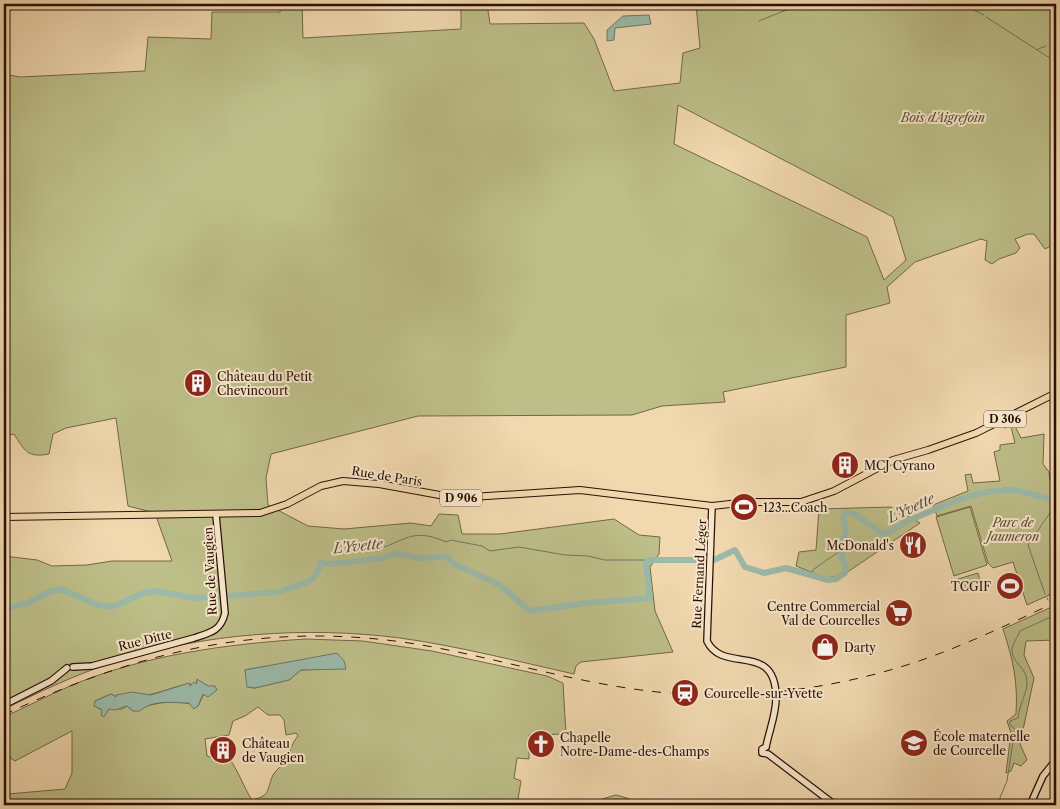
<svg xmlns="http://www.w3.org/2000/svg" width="1060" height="809" font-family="'Libre Caslon Text',serif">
<rect width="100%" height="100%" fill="#f1d8af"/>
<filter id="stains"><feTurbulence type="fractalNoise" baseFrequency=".004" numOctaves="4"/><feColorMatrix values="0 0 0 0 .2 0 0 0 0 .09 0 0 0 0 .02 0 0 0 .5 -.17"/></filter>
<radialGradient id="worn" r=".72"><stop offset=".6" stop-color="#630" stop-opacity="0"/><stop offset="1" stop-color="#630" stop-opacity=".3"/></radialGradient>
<path fill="#bdbe88" stroke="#746646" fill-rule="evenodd" d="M281,4H302L303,38L461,29V4H487L490,24L584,23L594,39L614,91L680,83L683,53L700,48L696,4H1056V243L1045,249L1034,234H1028L1015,239L1020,248L1016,253L999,259L992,264L985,260L987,241L981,239L915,262L887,287L890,303L846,315V367L723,392L725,402L662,406L632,415L418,416L271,454L266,478L268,505L308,526L344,529L411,523L431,526L439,514L458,515L462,534H500L614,519L639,535L660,537L659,554L650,567L655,611L673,652L581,662L576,666L574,674C516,661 458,646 400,638C307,626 204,633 115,662C76,674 40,692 4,709V556L37,560L52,566L87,565L112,561H172L155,513L128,506L116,418L66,428L53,434L49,454C27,458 25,451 14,434L4,436V74L20,77L145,71L148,37L211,39L212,12H280ZM678,105L893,217L906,260L884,280L867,237L674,144Z
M1011,418L1021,438L1044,434L1043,464L1049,472L1050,481L1056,483V592L1027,605L1013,562L993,568L988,563L971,506L937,516L933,505L968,491L965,475L971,474L973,483L1000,481L994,452L1000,450V445L1015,443L1011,427L1004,428L1002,422Z
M891,507L920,523L843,575L826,578L796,566L799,552L816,550L819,509Z
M970,507L987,565L954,576L936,517Z
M978,573L981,585L961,591L958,579Z
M1056,605V640L1026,641L1024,655L1034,678L1020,744L1027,760L1021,766L1014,763L1011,771L1006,773L1011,733L1007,721L1016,714C1018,681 1013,660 1003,629Z
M306,639L363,641L432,651L547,676L563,683L566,734L529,735V759L517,758L514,778L521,781L517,805H9L8,794L65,789L72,773V731L15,761L4,754V717C26,707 47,696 70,686C144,655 226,644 306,639ZM267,666L346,668L301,670L289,680L255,688L248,687L245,670ZM197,680L208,686L198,706C176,699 154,702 133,711L127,706L122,709H99L95,701L111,694L117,697C132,689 140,698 152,694C166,691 182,683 197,684ZM258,707L268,715H280L284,720L286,735L296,733L298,736C291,744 291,751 286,760C283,766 276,769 273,775C266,790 272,795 252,800C243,786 239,772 229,758L216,759L207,756L205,739L229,735L233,721L245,716Z
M616,795L630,799V805H582Z"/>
<path fill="#9bbaaa" stroke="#6e7667" d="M649,15L651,24L615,28L614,40L607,41V30L623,16Z
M337,653L344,661L346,669L301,670L289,680L255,688L247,687L245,670Z
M197,679L208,686H215L217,690L208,697L203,694L198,706L194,709L189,703C172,703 153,699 140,711H133L127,706L115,710L109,709L104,717L101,715L102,710L94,706L95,701L111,694L116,697V695L132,692L151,695L189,683L190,686L194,682L197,684Z"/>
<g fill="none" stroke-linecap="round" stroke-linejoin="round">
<path stroke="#6e7667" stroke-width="1" d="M962,4L984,15
M986,17L1056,62
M759,21L801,4
M1038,49L1046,46
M368,550C401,548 407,524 446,542L451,540L482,546L490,551L519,547L565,555L588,556L605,560H647
M811,574L814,569L840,551
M1045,594L1028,545L1056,504
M1047,598L1048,600
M997,805L1007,781L1015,729L1010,725V721L1018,718C1019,706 1026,695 1027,684C1028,666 1011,664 1012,649C1013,643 1018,636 1020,631L1055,615L1051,608"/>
<path stroke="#9bbaaa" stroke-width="6" d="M4,609L28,603L51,591L61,589L98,605L106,606H115L141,594L155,591L195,598L279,592L310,581L316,575L321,563L331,564L383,558L396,553L417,558L447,557L454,564L500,585L530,611L586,603L650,598L646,565L647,560H714L735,550L745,567L764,573L786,568L828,580L836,579L845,573L846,569L840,551L846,530L843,516L847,512L856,515L883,534C893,531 901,524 910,520C942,507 976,489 1011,490C1026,491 1041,498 1056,500"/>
<g stroke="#2b0f03" stroke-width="8">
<path id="secondary" d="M712,506L707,641C723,675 776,640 776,698C776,715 769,731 766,747
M73,667L92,666L194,638C210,633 221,631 225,613L216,515
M4,705L51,681L67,668
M766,747L762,749V753L768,754L835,805
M892,805H937
M1030,805L1043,776L1056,760"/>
</g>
<g stroke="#2b0f03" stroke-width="8">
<path id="primary" d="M4,517L260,513L287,504L321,486L343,481L379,484L456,498L580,490L712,506L748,502H801L834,491L893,460L928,450L976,433L1056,393"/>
</g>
<use href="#secondary" stroke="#f6e6cb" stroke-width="5.5"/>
<use href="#primary" stroke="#f1d8af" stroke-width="6"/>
<path stroke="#2b0f03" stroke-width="1" stroke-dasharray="9 9" stroke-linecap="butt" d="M4,715C147,646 285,617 443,649C533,667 619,695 712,695C790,695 868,681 941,653C980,638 1018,620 1056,602"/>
</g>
<defs>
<g id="building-disc" transform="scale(1.4375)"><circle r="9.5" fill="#8f2418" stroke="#f6e6cb"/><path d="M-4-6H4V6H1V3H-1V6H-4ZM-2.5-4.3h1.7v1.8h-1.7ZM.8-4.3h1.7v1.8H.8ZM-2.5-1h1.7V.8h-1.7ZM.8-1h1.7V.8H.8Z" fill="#fff"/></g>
<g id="stadium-disc" transform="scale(1.4375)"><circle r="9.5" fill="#8f2418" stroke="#f6e6cb"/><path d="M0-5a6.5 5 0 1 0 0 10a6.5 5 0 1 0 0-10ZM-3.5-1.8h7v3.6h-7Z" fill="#fff"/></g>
<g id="restaurant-disc" transform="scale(1.4375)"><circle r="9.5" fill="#8f2418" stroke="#f6e6cb"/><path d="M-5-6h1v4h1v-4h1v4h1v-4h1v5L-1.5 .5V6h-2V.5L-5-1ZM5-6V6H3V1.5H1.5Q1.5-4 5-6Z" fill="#fff"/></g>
<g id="supermarket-disc" transform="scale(1.4375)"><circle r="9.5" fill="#8f2418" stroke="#f6e6cb"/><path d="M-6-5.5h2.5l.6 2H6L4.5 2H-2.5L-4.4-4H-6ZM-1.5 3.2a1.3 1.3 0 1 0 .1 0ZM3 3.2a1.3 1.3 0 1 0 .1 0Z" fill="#fff"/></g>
<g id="shop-disc" transform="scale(1.4375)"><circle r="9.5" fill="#8f2418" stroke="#f6e6cb"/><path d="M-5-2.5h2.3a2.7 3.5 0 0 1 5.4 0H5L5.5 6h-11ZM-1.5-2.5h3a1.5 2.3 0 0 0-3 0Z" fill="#fff"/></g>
<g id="station-disc" transform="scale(1.4375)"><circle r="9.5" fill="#8f2418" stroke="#f6e6cb"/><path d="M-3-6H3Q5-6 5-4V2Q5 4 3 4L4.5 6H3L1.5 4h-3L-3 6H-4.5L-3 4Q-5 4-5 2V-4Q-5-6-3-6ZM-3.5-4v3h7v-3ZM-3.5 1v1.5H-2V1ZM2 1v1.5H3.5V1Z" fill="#fff"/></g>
<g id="school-disc" transform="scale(1.4375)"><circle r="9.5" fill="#8f2418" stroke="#f6e6cb"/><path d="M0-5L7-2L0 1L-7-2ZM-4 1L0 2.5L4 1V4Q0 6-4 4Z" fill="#fff"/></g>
<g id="church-disc" transform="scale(1.4375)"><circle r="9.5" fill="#8f2418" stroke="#f6e6cb"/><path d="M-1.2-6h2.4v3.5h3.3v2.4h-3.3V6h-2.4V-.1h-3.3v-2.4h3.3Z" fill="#fff"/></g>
</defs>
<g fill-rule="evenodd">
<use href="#building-disc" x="198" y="383"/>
<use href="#building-disc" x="845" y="465"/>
<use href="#stadium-disc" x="744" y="507"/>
<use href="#restaurant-disc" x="913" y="545"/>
<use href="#stadium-disc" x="1010" y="586"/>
<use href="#supermarket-disc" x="899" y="613"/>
<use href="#shop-disc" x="825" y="647"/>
<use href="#station-disc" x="685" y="693"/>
<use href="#school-disc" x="914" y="743"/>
<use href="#church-disc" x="541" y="744"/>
<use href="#building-disc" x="223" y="750"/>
</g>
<g text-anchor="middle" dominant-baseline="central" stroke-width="4" stroke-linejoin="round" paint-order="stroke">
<g fill="#f6e6cb" stroke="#68503f" stroke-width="1">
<rect x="984" y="410.5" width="42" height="17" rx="4"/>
<rect x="440" y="489.5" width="42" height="17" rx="4"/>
</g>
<g font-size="11" font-weight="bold" fill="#2b0f03">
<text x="1005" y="419">D 306</text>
<text x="461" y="498">D 906</text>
</g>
<g font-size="12" font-style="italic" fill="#5e4c32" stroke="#f6e6cb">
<text x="943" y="117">Bois d'Aigrefoin</text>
<text x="1013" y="522">Parc de<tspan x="1013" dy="14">Jaumeron</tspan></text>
</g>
<g font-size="12" fill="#2b0f03" stroke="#f6e6cb" text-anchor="start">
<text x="217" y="376">Château du Petit<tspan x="217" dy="14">Chevincourt</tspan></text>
<text x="864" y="465">MCJ Cyrano</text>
<text x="763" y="507">123...Coach</text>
<text x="894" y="545" text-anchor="end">McDonald's</text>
<text x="991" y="586" text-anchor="end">TCGIF</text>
<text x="880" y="606" text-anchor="end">Centre Commercial<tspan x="880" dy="14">Val de Courcelles</tspan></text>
<text x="844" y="647">Darty</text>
<text x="704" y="693">Courcelle-sur-Yvette</text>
<text x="933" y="736">École maternelle<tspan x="933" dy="14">de Courcelle</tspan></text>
<text x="560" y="737">Chapelle<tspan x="560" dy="14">Notre-Dame-des-Champs</tspan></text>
<text x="242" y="743">Château<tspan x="242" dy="14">de Vaugien</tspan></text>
</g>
<g font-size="12" fill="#2b0f03" stroke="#f6e6cb">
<text transform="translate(387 476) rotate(9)">Rue de Paris</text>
<text transform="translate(210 571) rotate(-93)">Rue de Vaugien</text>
<text transform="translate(699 574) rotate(-87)">Rue Fernand Léger</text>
<text transform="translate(145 640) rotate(-14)">Rue Ditte</text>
</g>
<g font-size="14" font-style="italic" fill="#524b3d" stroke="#f6e6cb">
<text transform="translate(911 508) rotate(-25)">L'Yvette</text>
<text transform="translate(358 546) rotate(-6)">L'Yvette</text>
</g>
</g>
<rect width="1060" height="809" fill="none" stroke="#f1d8af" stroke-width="20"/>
<rect x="5" y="5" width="1050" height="799" fill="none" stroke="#2b0f03" stroke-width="2.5"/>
<rect x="10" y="10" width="1040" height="789" fill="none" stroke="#2b0f03"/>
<rect width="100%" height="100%" filter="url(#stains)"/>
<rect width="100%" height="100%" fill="url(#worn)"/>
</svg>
